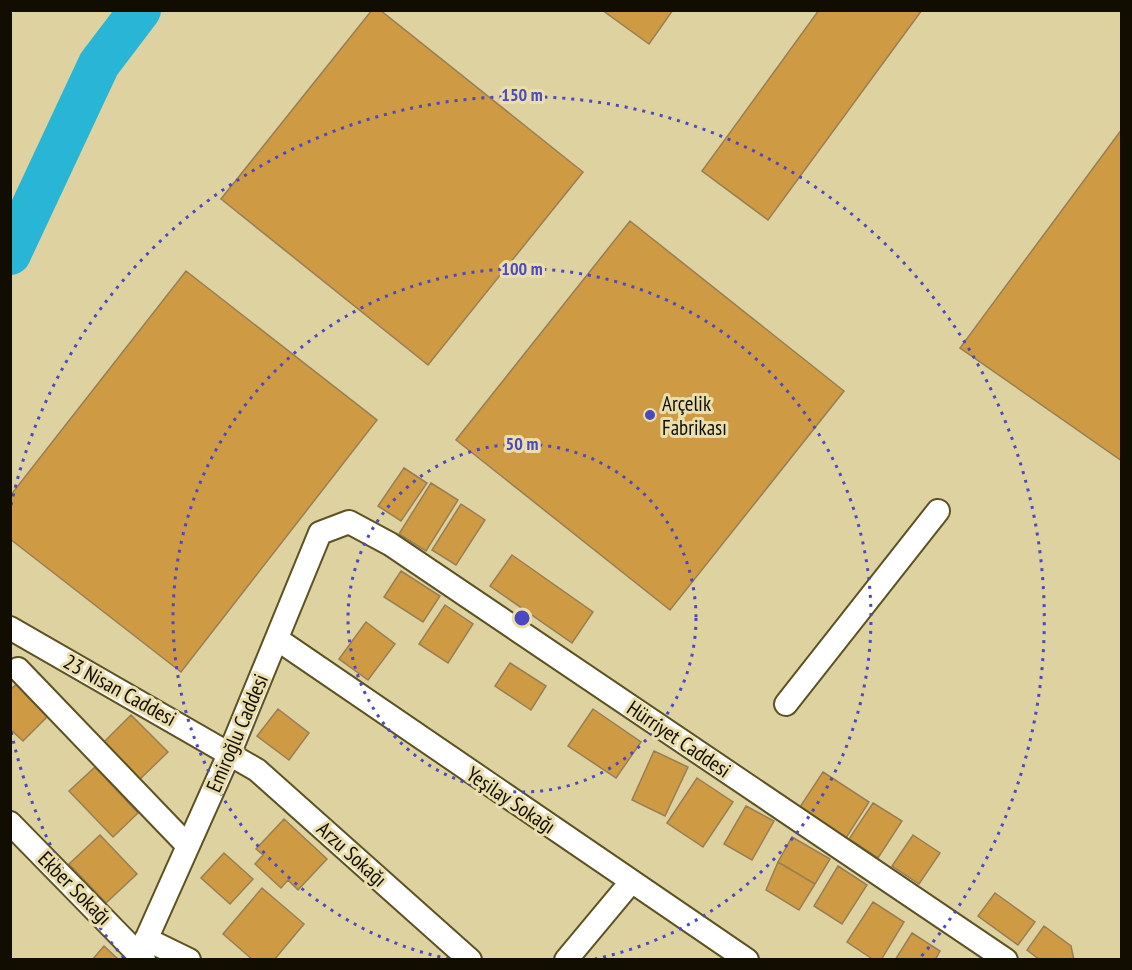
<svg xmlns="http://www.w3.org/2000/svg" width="1132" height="970" font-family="'PT Sans Narrow',sans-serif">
<rect width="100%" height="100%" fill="#ddd2a0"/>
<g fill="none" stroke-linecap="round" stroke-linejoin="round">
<path stroke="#29b5d6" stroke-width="42" d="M10,254L99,64L140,10"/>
</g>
<path fill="#ce9a43" stroke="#997e54" stroke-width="1.5" d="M372,10H380L583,172L428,365L221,199Z
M602,10H673L649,44Z
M819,10H922L768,220L702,171Z
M1122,129V461L960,348Z
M630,221L844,391L670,610L456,440Z
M186,271L377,420L181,672L10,539V496Z
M404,468L427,483L401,521L378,506Z
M431,483L458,500L426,551L399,534Z
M461,504L485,520L456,565L432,550Z
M512,555L593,612L572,643L490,586Z
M401,571L440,596L423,622L384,597Z
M445,605L473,624L448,663L419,644Z
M366,622L395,644L368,680L339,659Z
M510,663L546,686L531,710L495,686Z
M21,680L52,712L23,741L10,729V690Z
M278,709L309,733L289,760L257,736Z
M593,709L641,742L616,778L568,746Z
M131,715L168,752L138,781L102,744Z
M654,751L688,767L665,816L632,800Z
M95,767L138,813L113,837L69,791Z
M823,772L869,802L846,838L800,807Z
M697,778L733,802L703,847L667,823Z
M873,803L902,821L878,858L849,839Z
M746,806L774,821L752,860L724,844Z
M284,819L327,859L298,890L288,880L281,888L255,864L263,855L256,849Z
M100,835L137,874L106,903L69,864Z
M913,835L940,853L919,884L892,866Z
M792,837L830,859L815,884L778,862Z
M224,853L253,879L230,904L201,878Z
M778,862L815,884L799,910L766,890Z
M838,866L867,885L842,924L814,906Z
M262,888L304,924L274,960H253L223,934Z
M995,893L1035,922L1018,945L978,916Z
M873,902L904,922L881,960H874L847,942Z
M1044,926L1071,946L1074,960H1040L1027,950Z
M912,933L940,951L935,960H895Z
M104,946L119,960H92Z"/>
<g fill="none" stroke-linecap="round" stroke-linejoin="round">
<g stroke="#5c5223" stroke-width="26">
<path id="minor" d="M10,628L257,770L470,960
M277,639L747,960
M18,669L188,846
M786,704L938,511
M10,823L144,960
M146,939L189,960
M137,960L230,752L320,533L349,522L390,544L1006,960
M566,960L631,882"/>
</g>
<use href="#minor" stroke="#fff" stroke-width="22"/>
</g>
<g fill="none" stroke="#4b49bf" stroke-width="3" stroke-dasharray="3 6">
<circle cx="522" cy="618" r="174"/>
<path d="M449 959A349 349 0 1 1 595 959"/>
<path d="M124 958A523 523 0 0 1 11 731M11 505A523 523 0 1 1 920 958"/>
</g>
<circle fill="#4b49bf" stroke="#eadfac" stroke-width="2" cx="650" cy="415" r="6"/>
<g text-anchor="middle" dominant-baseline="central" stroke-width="6" stroke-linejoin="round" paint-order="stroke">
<g font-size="21" fill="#110d00" stroke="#eadfac" text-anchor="start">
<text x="662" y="403">Arçelik<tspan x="662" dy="24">Fabrikası</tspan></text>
</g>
<g font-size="21" fill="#110d00" stroke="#eadfac">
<text transform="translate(120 690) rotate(29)">23 Nisan Caddesi</text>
<text transform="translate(237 733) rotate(-67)">Emiroğlu Caddesi</text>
<text transform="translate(679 739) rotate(34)">Hürriyet Caddesi</text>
<text transform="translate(511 800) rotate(34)">Yeşilay Sokağı</text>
<text transform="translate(352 854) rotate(42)">Arzu Sokağı</text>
<text transform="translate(75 888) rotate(45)">Ekber Sokağı</text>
</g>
</g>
<circle cx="522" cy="618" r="9" fill="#4b49bf" stroke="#eadfac" stroke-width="3"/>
<g font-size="18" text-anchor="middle" font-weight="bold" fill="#4b49bf" stroke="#eadfac" stroke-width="6" stroke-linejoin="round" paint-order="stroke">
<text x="522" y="101">150 m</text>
<text x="522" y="275">100 m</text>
<text x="522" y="450">50 m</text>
</g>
<rect width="1132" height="970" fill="none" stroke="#110d00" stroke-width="24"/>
</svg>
